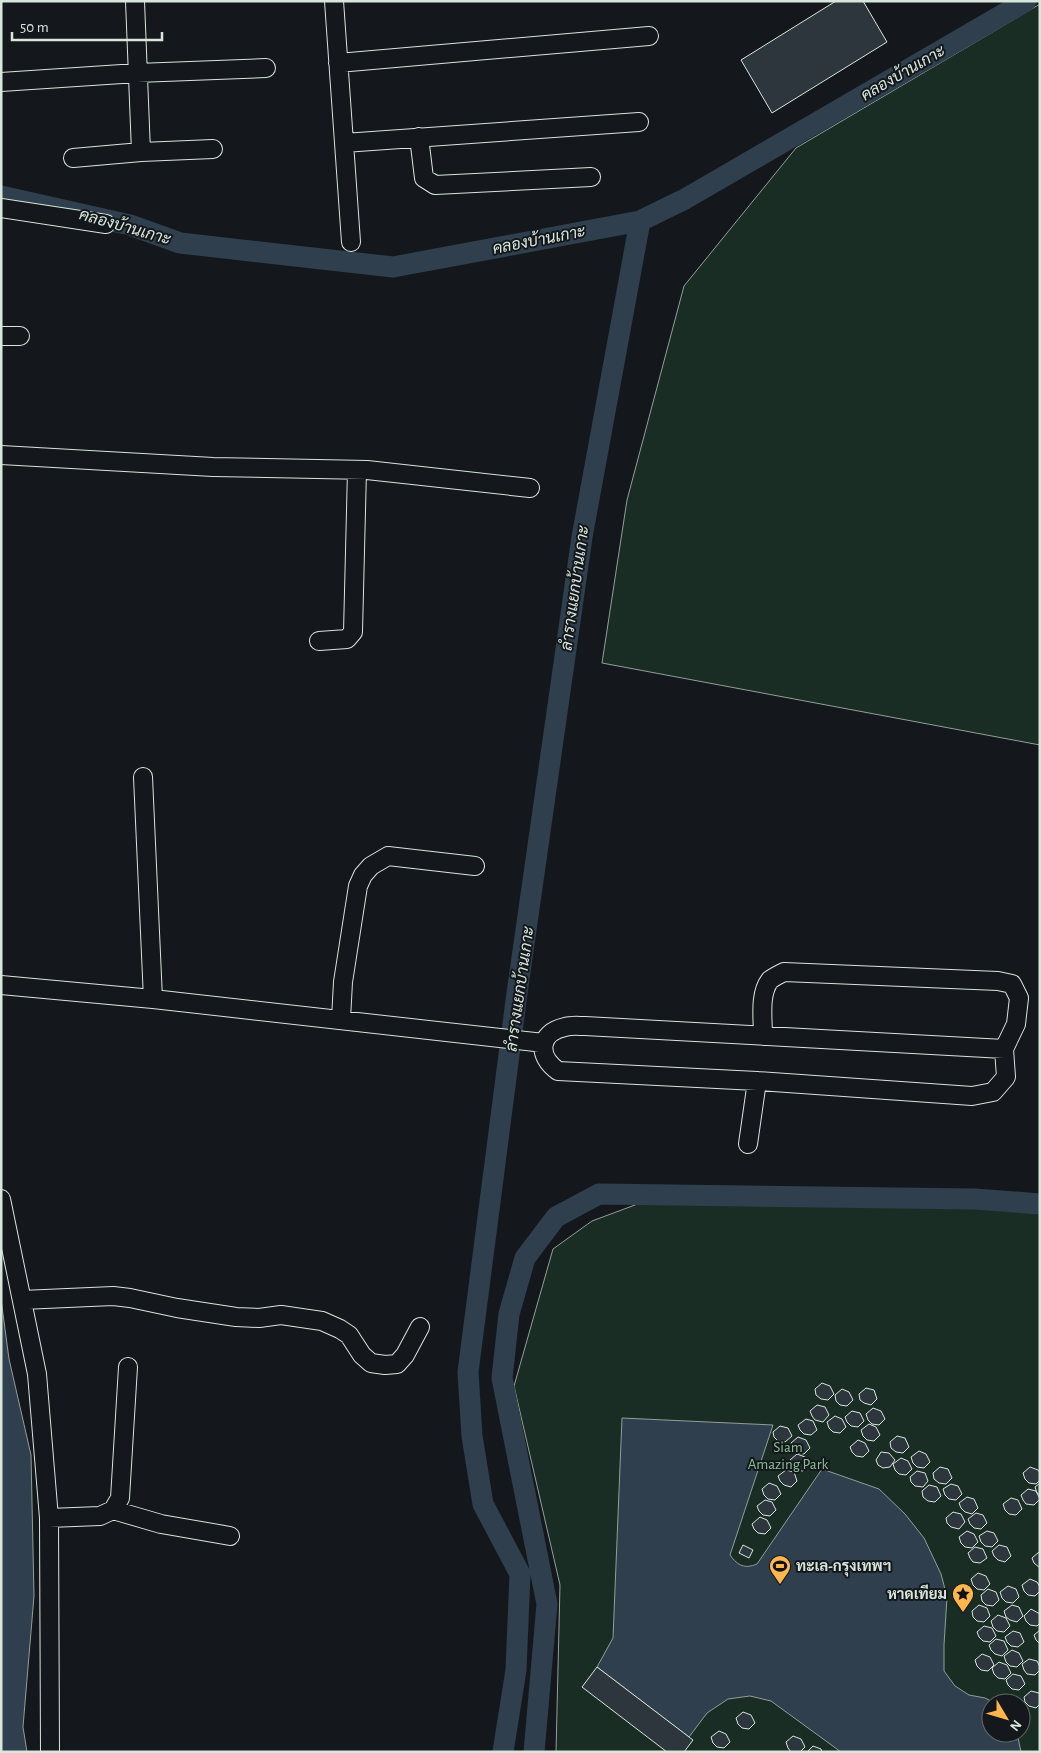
<svg xmlns="http://www.w3.org/2000/svg" width="1041" height="1753" font-family="'Alegreya Sans',Sarabun,sans-serif">
<rect width="100%" height="100%" fill="#14181c"/>
<path fill="#1a2d24" stroke="#939e99" fill-rule="evenodd" d="M1040,4V745L602,663L627,500L684,286L796,148Z
M643,1202L1040,1207V1752H556L560,1585L514,1386L553,1249L592,1221ZM991,1703H1021V1733H991Z"/>
<path fill="#2f3f4d" stroke="#939e99" d="M1,1299L9,1359L31,1455L34,1596L23,1727L27,1752H1Z
M622,1418L773,1425L730,1555C738,1566 745,1569 757,1564L822,1469L879,1489L905,1514L924,1538L941,1574L947,1597L944,1645V1671L955,1686L969,1695L985,1698L995,1703H991V1733H1017L1021,1752H841L771,1701L750,1696L728,1699L707,1713L689,1737L597,1667L613,1638Z"/>
<g fill="none" stroke-linecap="round" stroke-linejoin="round">
<path stroke="#2f3f4d" stroke-width="21" d="M1,196L130,225L180,243L393,267L640,221L685,199L1026,1
M503,1752L516,1670L520,1574L483,1504L472,1436L468,1372L517,993L582,537L640,221
M534,1752L547,1604L502,1378L509,1314L525,1258L556,1217L599,1194L975,1199L1040,1204"/>
</g>
<path fill="#2c363c" stroke="#d8e6dc" d="M836,1H863L887,42L772,113L741,60Z
M822,1383L830,1386L834,1394L828,1400L821,1399L816,1395L815,1389Z
M866,1388L874,1390L877,1399L871,1405L864,1403L860,1400L859,1394Z
M842,1389L849,1392L853,1400L847,1406L840,1405L836,1401L835,1395Z
M817,1405L825,1407L829,1415L823,1422L815,1420L812,1416L810,1411Z
M873,1408L881,1411L885,1419L879,1425L872,1424L868,1420L866,1414Z
M852,1411L860,1413L864,1421L858,1427L851,1426L847,1422L845,1417Z
M835,1416L842,1419L846,1427L840,1433L833,1432L829,1428L827,1422Z
M806,1419L813,1421L817,1430L811,1435L804,1434L800,1430L798,1425Z
M869,1424L876,1427L880,1435L874,1441L867,1440L863,1436L861,1430Z
M780,1426L788,1428L792,1436L785,1442L778,1441L774,1437L773,1432Z
M897,1436L905,1438L909,1447L903,1453L896,1452L891,1448L890,1442Z
M798,1437L806,1440L810,1448L804,1454L797,1453L793,1449L791,1443Z
M858,1440L865,1443L869,1451L863,1457L856,1456L852,1452L850,1447Z
M919,1451L926,1454L930,1462L924,1468L917,1467L913,1463L911,1457Z
M881,1452L889,1453L895,1460L890,1467L883,1468L878,1465L876,1460Z
M797,1454L805,1457L809,1465L803,1471L796,1470L791,1466L790,1460Z
M901,1458L908,1461L912,1469L906,1475L899,1474L895,1470L893,1464Z
M940,1467L948,1469L952,1478L946,1484L939,1483L934,1479L933,1473Z
M1030,1467L1038,1470L1040,1473V1480L1036,1484L1029,1483L1025,1479L1023,1473Z
M786,1470L794,1472L797,1481L791,1487L784,1485L780,1481L778,1476Z
M917,1471L925,1473L928,1481L923,1487L915,1486L911,1482L910,1477Z
M769,1483L777,1486L781,1494L775,1500L768,1499L764,1495L762,1489Z
M1040,1483V1495L1037,1493L1035,1487Z
M951,1484L958,1486L962,1494L956,1500L949,1499L945,1495L943,1489Z
M929,1485L937,1487L941,1496L935,1502L928,1501L923,1497L922,1491Z
M1028,1489L1036,1491L1040,1499L1034,1505L1026,1504L1023,1500L1021,1495Z
M967,1497L974,1499L978,1508L972,1514L965,1512L961,1508L959,1503Z
M1011,1498L1018,1500L1022,1509L1016,1515L1009,1514L1005,1510L1003,1504Z
M765,1500L772,1502L776,1510L770,1516L763,1515L759,1511L757,1506Z
M953,1512L961,1514L965,1522L959,1529L951,1527L947,1523L946,1518Z
M976,1513L983,1515L987,1523L981,1529L974,1528L970,1524L968,1519Z
M760,1517L767,1520L771,1528L765,1534L758,1533L754,1529L752,1524Z
M967,1531L974,1534L978,1542L972,1548L965,1547L961,1543L959,1537Z
M987,1531L994,1533L998,1541L992,1547L985,1546L981,1542L979,1536Z
M743,1545L753,1550L749,1558L739,1553Z
M999,1545L1007,1547L1011,1556L1005,1562L998,1560L994,1556L992,1551Z
M975,1547L983,1549L987,1558L980,1563L973,1562L970,1558L968,1553Z
M1039,1552H1040V1568L1034,1563L1032,1558Z
M978,1573L986,1576L990,1584L984,1590L977,1589L973,1585L971,1579Z
M1030,1579L1037,1582L1040,1587V1591L1035,1596L1028,1595L1024,1591L1022,1585Z
M1008,1586L1016,1589L1019,1597L1013,1603L1006,1602L1002,1598L1000,1592Z
M988,1589L996,1592L999,1600L993,1606L986,1605L982,1601L981,1595Z
M979,1605L987,1608L990,1616L984,1622L977,1621L973,1617L972,1611Z
M1012,1605L1019,1607L1023,1616L1017,1622L1010,1620L1006,1617L1004,1611Z
M1031,1609L1040,1614V1623L1037,1626L1030,1625L1026,1621L1024,1616Z
M998,1615L1006,1618L1010,1626L1004,1632L997,1631L993,1627L991,1621Z
M984,1626L992,1628L996,1636L990,1642L983,1641L979,1637L977,1632Z
M1040,1630V1644L1036,1640L1034,1635Z
M1013,1631L1020,1633L1024,1642L1018,1647L1011,1646L1007,1642L1005,1637Z
M996,1639L1004,1641L1008,1650L1002,1656L995,1654L991,1650L989,1645Z
M1012,1650L1019,1653L1023,1661L1017,1667L1010,1666L1006,1662L1004,1656Z
M982,1654L990,1657L994,1665L988,1671L981,1670L977,1666L975,1660Z
M1029,1659L1037,1661L1040,1667V1670L1035,1675L1027,1674L1024,1670L1022,1664Z
M999,1662L1007,1665L1011,1673L1005,1679L998,1678L994,1674L992,1668Z
M597,1667L693,1740L684,1752H667L582,1687Z
M1013,1674L1021,1676L1025,1684L1019,1690L1012,1689L1008,1685L1006,1680Z
M1031,1691L1039,1693L1040,1696V1704L1036,1708L1029,1706L1025,1702L1024,1697Z
M743,1712L751,1715L755,1723L749,1729L742,1728L738,1724L736,1718Z
M719,1731L726,1734L730,1742L724,1748L717,1747L713,1743L711,1737Z
M793,1736L801,1739L805,1747L800,1752H791L788,1748L786,1742Z
M813,1746L821,1749L822,1752H807Z"/>
<g fill="none" stroke-linecap="round" stroke-linejoin="round">
<g stroke="#d8e6dc" stroke-width="20">
<path id="street" d="M135,1L141,152
M334,1L351,242
M338,63L649,36
M1,82L137,73L266,68
M419,137L424,178L435,185L591,177
M344,143L639,122
M73,158L141,152L213,149
M1,208L106,224
M1,336H20
M1,455L213,467L367,470L530,488
M319,641L347,639L353,632L357,470
M143,777L153,999
M1,985L153,999L544,1043
M341,1019L343,982L358,886L363,875L371,866L388,856L475,866
M763,1036C763,1019 759,994 770,980C774,977 780,974 784,972L998,981L1012,984L1019,998L1016,1024L1004,1049L1006,1077L993,1092L972,1096L757,1081L558,1071C537,1056 538,1033 565,1027C571,1025 579,1026 585,1026L1004,1049
M748,1144L757,1081
M1,1199L37,1374L49,1518L50,1752
M22,1300L113,1296L130,1298L177,1308L236,1317L259,1318L281,1315L322,1321L340,1329L349,1335L362,1355L371,1363L385,1365L397,1364L405,1355L420,1327
M113,1510L161,1524L230,1536
M49,1518L100,1516L113,1510L120,1498L128,1367"/>
</g>
<use href="#street" stroke="#14181c" stroke-width="18"/>
</g>
<defs>
<g id="stadium-pin" transform="scale(1.125)"><path d="M0 17L-7.5 6A9.5 9.5 0 1 1 7.5 6Z" fill="#ffb74d" stroke="#14181c"/><path d="M0-5a6.5 5 0 1 0 0 10a6.5 5 0 1 0 0-10ZM-3.5-1.8h7v3.6h-7Z" fill="#111"/></g>
<g id="sight-pin" transform="scale(1.125)"><path d="M0 17L-7.5 6A9.5 9.5 0 1 1 7.5 6Z" fill="#ffb74d" stroke="#14181c"/><path d="M0-6L1.8-2.2L6-1.7L2.9 1.2L3.7 5.4L0 3.3L-3.7 5.4L-2.9 1.2L-6-1.7L-1.8-2.2Z" fill="#111"/></g>
</defs>
<g fill-rule="evenodd">
<use href="#stadium-pin" x="780" y="1566"/>
<use href="#sight-pin" x="963" y="1594"/>
</g>
<g text-anchor="middle" dominant-baseline="central" stroke-width="4" stroke-linejoin="round" paint-order="stroke">
<g font-size="15" fill="#8ac095" stroke="#14181c">
<text x="788" y="1447">Siam<tspan x="788" dy="17">Amazing Park</tspan></text>
</g>
<g font-size="15" font-weight="bold" fill="#d8e6dc" stroke="#14181c" text-anchor="start">
<text x="796" y="1566">ทะเล-กรุงเทพฯ</text>
<text x="947" y="1594" text-anchor="end">หาดเทียม</text>
</g>
<g font-size="16" font-style="italic" fill="#d8e6dc" stroke="#14181c">
<text transform="translate(903 73) rotate(-30)">คลองบ้านเกาะ</text>
<text transform="translate(125 227) rotate(16)">คลองบ้านเกาะ</text>
<text transform="translate(539 240) rotate(-11)">คลองบ้านเกาะ</text>
<text transform="translate(575 588) rotate(-82)">ลำรางแยกบ้านเกาะ</text>
<text transform="translate(520 989) rotate(-82)">ลำรางแยกบ้านเกาะ</text>
</g>
</g>
<rect width="1041" height="1753" fill="none" stroke="#d8e6dc" stroke-width="5"/>
<g transform="translate(1006 1718) rotate(128)"><circle r="24" fill="#14181c" stroke="#626a69"/>
<path d="M0-4L9 19L0 12L-9 19Z" fill="#ffb74d"/>
<text y="-8" font-size="14" font-weight="bold" text-anchor="middle" fill="#d8e6dc">N</text>
</g>
<path d="M12 32v8h150v-8" fill="none" stroke="#d8e6dc" stroke-width="2.5"/>
<text x="20" y="32" font-size="15" fill="#d8e6dc" stroke="#14181c" stroke-width="4" paint-order="stroke">50 m</text>
</svg>
